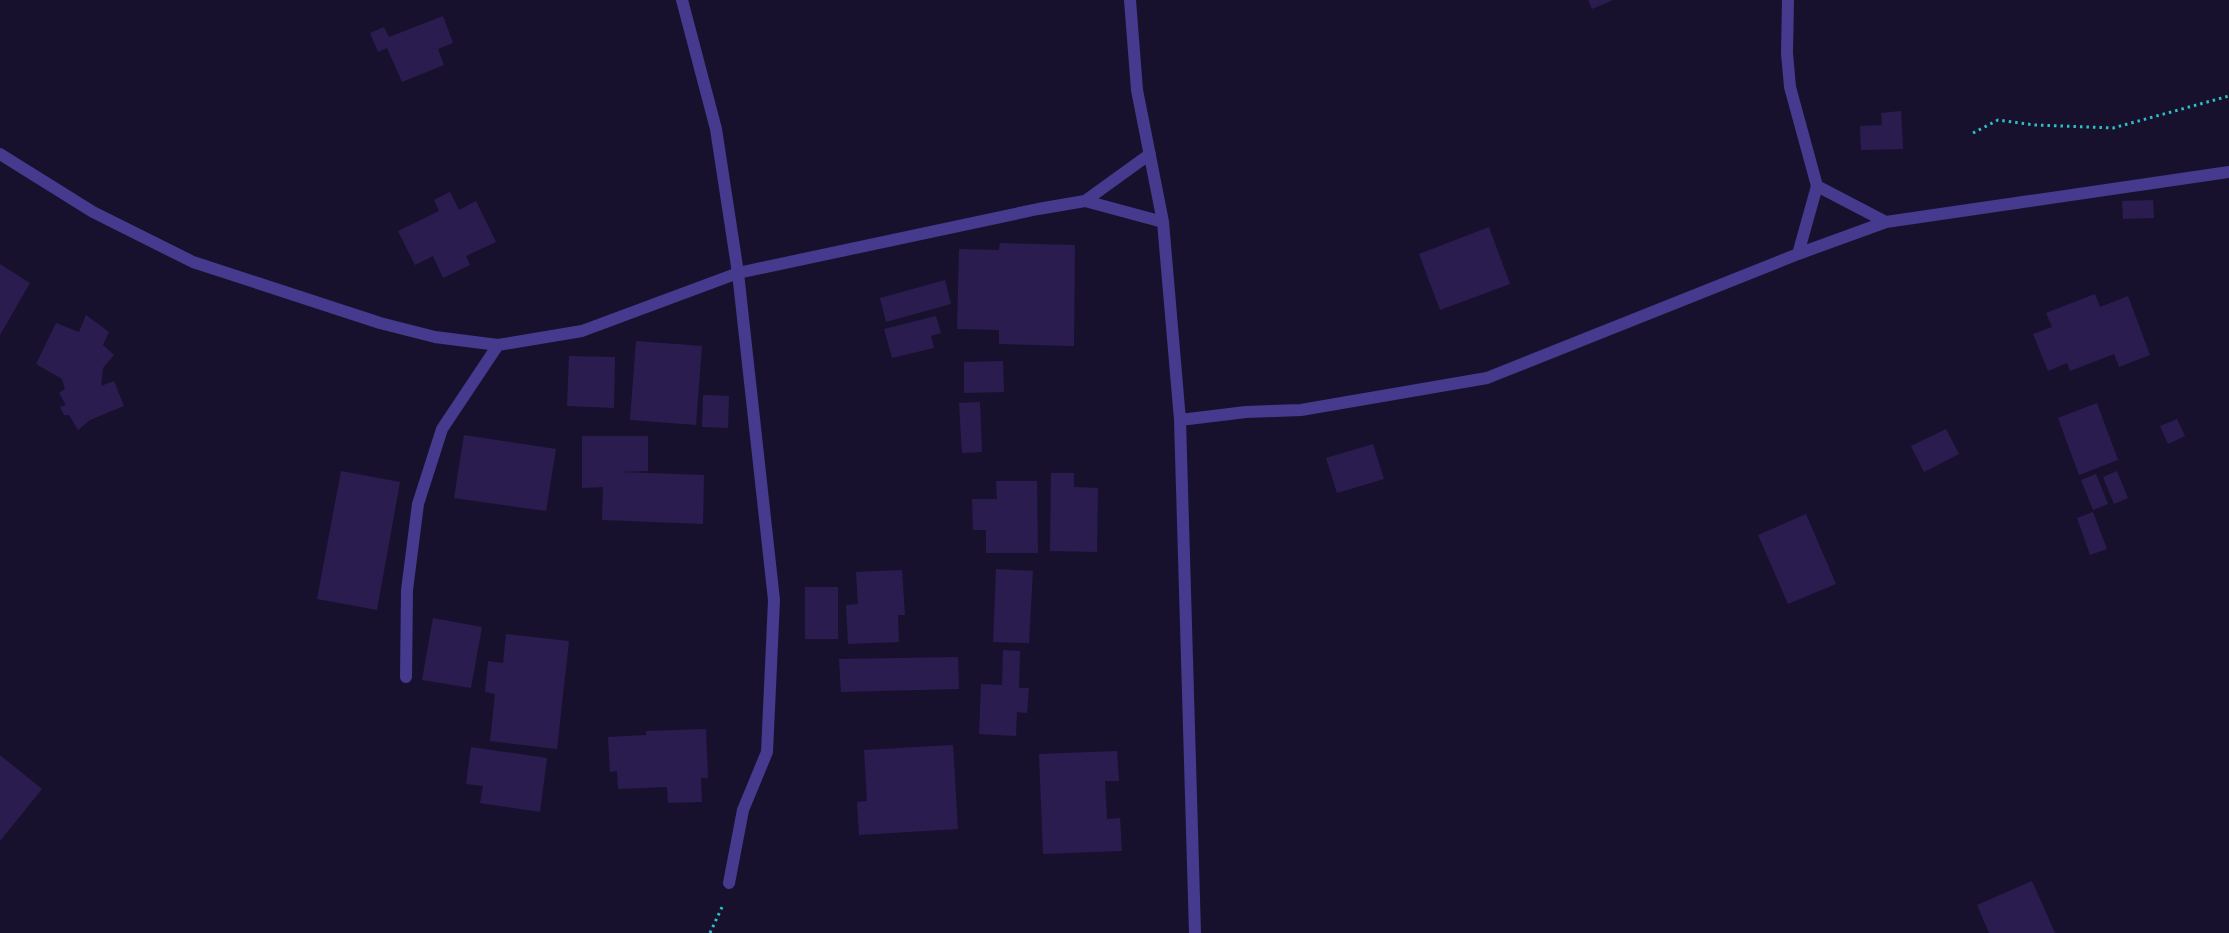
<svg xmlns="http://www.w3.org/2000/svg" width="2229" height="933" font-family="'Exo 2',sans-serif">
<rect width="100%" height="100%" fill="#18112d"/>
<path fill="#2b1c4f" d="M1588,0H1613L1592,9Z
M443,16L453,43L438,49L444,65L402,82L387,48L378,52L370,33L384,27L389,37Z
M1901,111L1903,149L1861,150L1860,126L1882,125L1881,113Z
M450,192L459,210L476,201L496,242L466,256L470,265L443,278L433,256L415,265L398,231L439,211L434,200Z
M2153,200L2154,218L2123,219L2122,201Z
M1489,227L1510,284L1440,310L1419,254Z
M1000,243L1075,245L1074,346L999,344V330L957,329L959,249L999,250Z
M0,264L30,283L0,335Z
M945,280L951,304L886,322L880,298Z
M2095,294L2100,307L2128,296L2150,355L2119,367L2114,354L2070,371L2067,363L2048,371L2033,334L2052,327L2046,313Z
M86,315L109,332L103,345L114,355L103,368L101,386L114,381L124,406L90,420L78,430L69,415H64L60,407L66,405L59,393L65,389L62,379L36,364L56,323L79,332Z
M936,316L941,333L931,336L934,348L892,358L884,329Z
M636,341L702,346L696,425L630,420Z
M569,356L615,357L614,408L567,406Z
M1003,361L1004,392L964,393V362Z
M703,395L729,396L728,428L702,427Z
M980,402L982,452L962,453L959,403Z
M2097,403L2118,460L2079,475L2058,418Z
M2177,419L2185,436L2168,444L2160,426Z
M1946,429L1959,454L1924,472L1911,446Z
M464,435L556,449L546,511L454,498Z
M582,436H648V471L618,472L704,475L703,524L602,520L603,487L582,488Z
M1373,444L1384,479L1337,493L1326,458Z
M341,471L400,482L377,610L317,599Z
M2117,471L2128,498L2114,504L2103,477Z
M1051,473H1074V487L1098,488L1097,552L1050,551Z
M2096,474L2108,504L2093,510L2081,480Z
M996,481H1037L1038,553H986V530H973L972,499H997Z
M2093,512L2107,549L2090,555L2077,518Z
M1806,514L1836,584L1788,604L1758,535Z
M996,569L1033,571L1029,643L993,642Z
M902,570L905,615H898L899,642L848,644L846,605L858,604L856,572Z
M805,587H838V639H805Z
M433,618L482,627L471,688L422,680Z
M506,634L569,641L557,749L490,741L495,694L485,692L488,661L503,663Z
M1003,650L1020,651L1019,688H1029L1027,713L1017,712L1016,736L979,734L981,684L1002,685Z
M958,657L959,689L841,692L839,659Z
M706,729L708,778H701L702,802L668,803L667,787L618,789L617,771L610,772L608,737L646,735V731Z
M953,745L958,829L859,835L857,802L867,801L864,750Z
M471,747L547,758L540,812L480,803L483,786L466,784Z
M1117,751L1119,781H1105L1107,819L1120,818L1122,851L1043,854L1039,754Z
M0,755L42,789L0,841Z
M2032,881L2055,933H1989L1977,905Z"/>
<g fill="none" stroke-linecap="round" stroke-linejoin="round">
<path stroke="#2cbfc4" stroke-width="3" stroke-dasharray="2.5 4" stroke-linecap="butt" d="M1973,133L1998,120L2035,125L2113,128L2229,96
M710,933L723,905"/>
<path stroke="#453a8e" stroke-width="12" d="M682,0L716,129L738,273L774,600L767,752L743,810L729,883
M1130,0L1137,90L1163,222L1180,420L1195,933
M1788,0L1787,53L1790,87L1817,186L1798,254
M0,154L93,212L193,262L380,323L435,337L498,345L582,331L738,273L1038,209L1085,201L1163,222
M1817,186L1886,222
M1085,201L1150,154
M1180,420L1246,412L1301,410L1487,378L1798,254L1886,222L2229,172
M406,677L407,590L418,504L442,429L498,345"/>
</g>
</svg>
